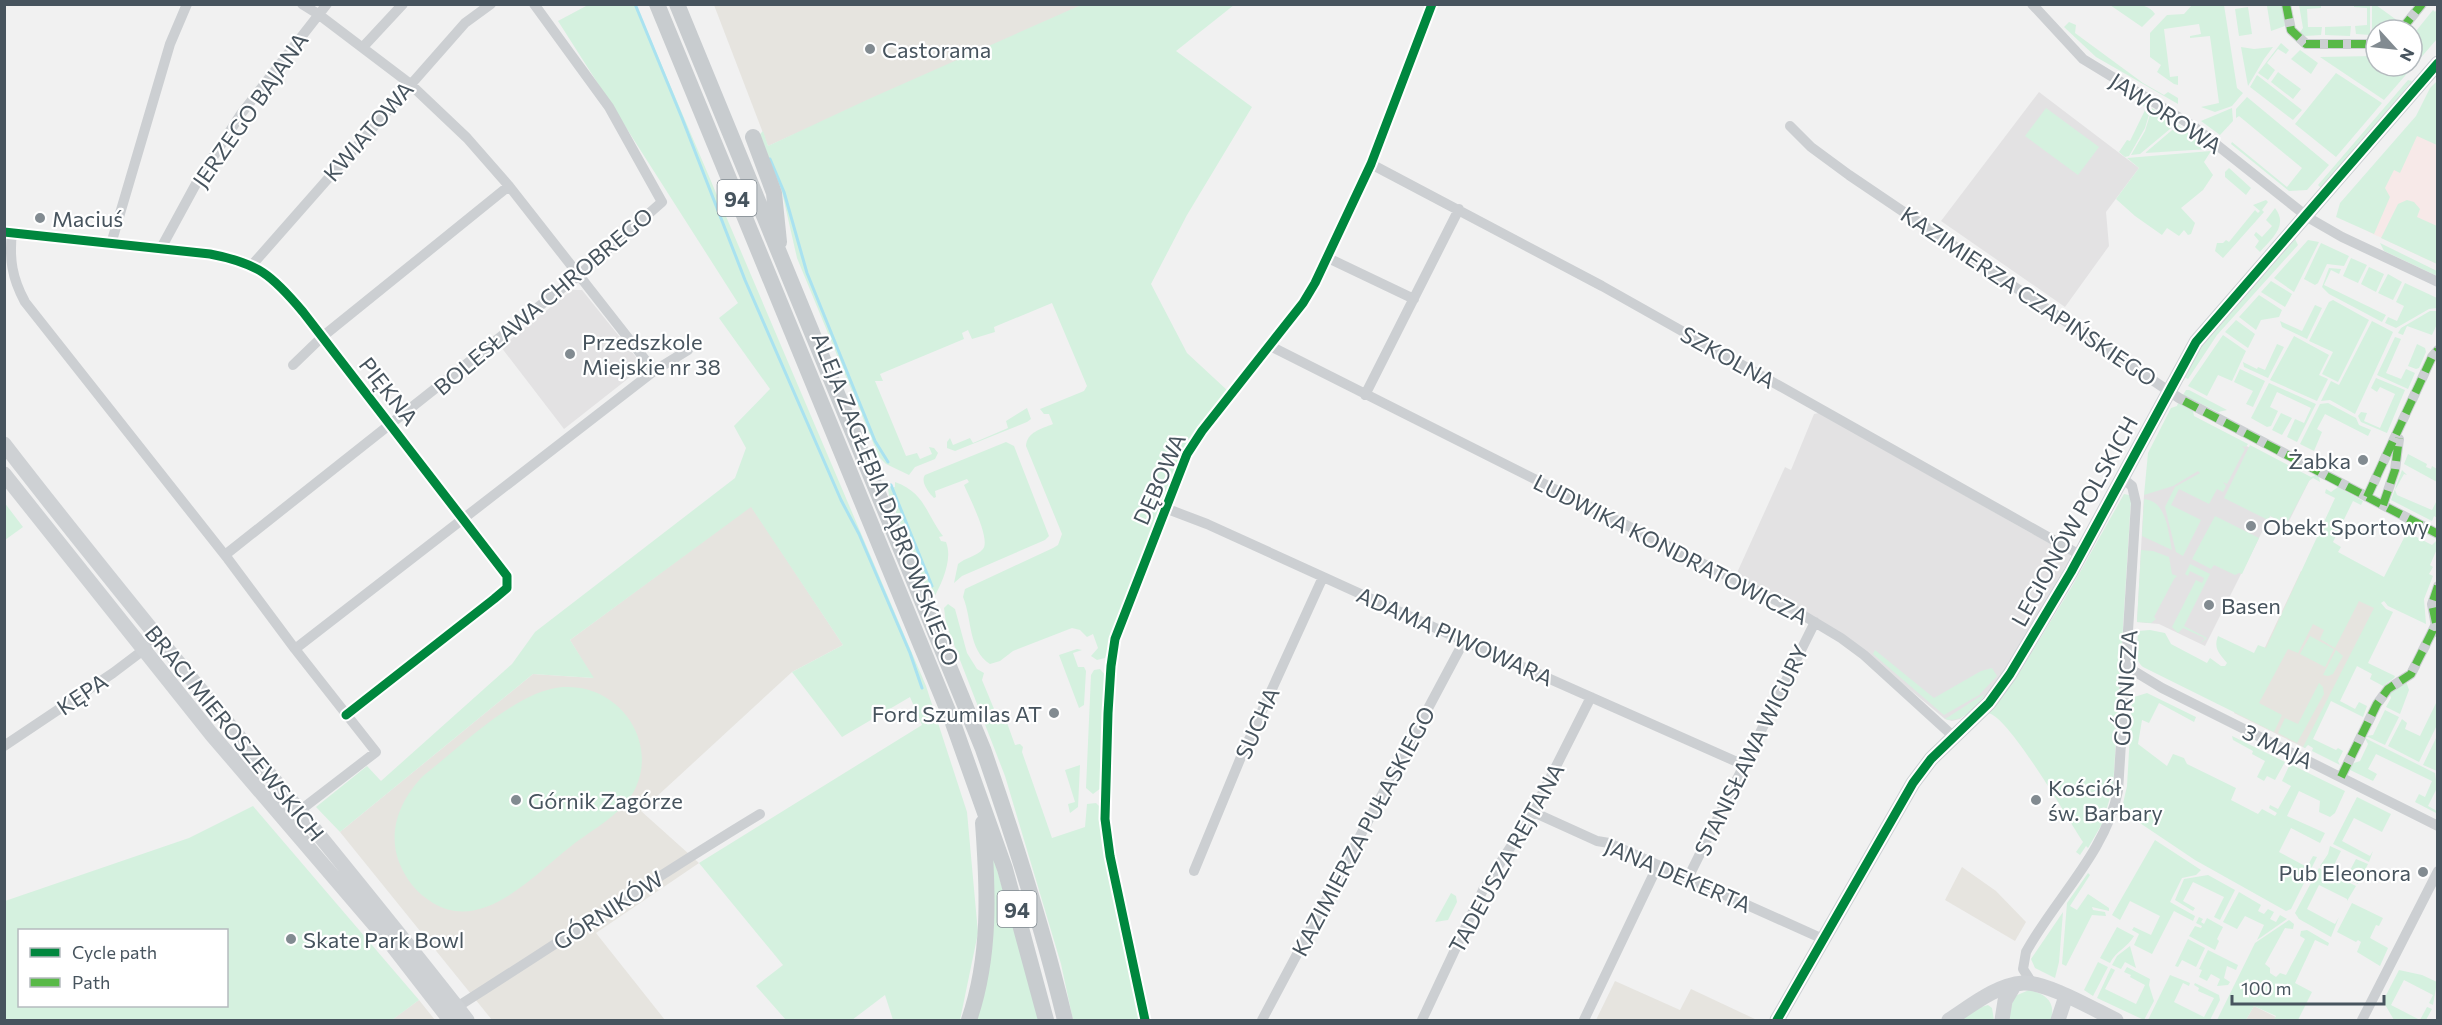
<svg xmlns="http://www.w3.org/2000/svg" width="2442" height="1025" font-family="Commissioner,sans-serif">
<rect width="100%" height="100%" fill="#f1f1f1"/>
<path fill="#e6e4df" d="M714,5H1082L768,146Z
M751,506L843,645L792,672L641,811L699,863L596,933L665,1020H492L340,832L533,674L593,678L570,640Z
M2301,571L2376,606L2305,748L2234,713Z
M1962,867L1996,891L2026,922L2015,941L1945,900Z
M1615,981L1680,1010L1691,989L1757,1020H1596Z
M419,1000L435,1020H392L393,1019Z
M2254,1006L2276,1017L2285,1020H2246Z"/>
<path fill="#e3e2e3" d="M2039,92L2139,168L2106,212L2109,246L2065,307L1941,221Z
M572,290H582L639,361V370L564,429L501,347Z
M1819,413L2070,555V559L2003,673L1986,695L1960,719L1952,721L1945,719L1897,679L1736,575L1785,467L1791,470L1814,414Z
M2185,414L2310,479L2287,525L2270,516L2205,646L2159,624L2137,622L2144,495Z"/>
<path fill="#f7e9e8" d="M2437,107V264L2369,232L2349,216Z"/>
<path fill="#d5f1df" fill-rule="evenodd" d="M588,5H636L926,686L967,812L978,933L960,1020H893L885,995L852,1020H786L756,986L783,965L699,863L922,725L910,697L842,737L792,672L843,645L751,507L570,640L594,678L533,674L340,832L316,807L367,766L381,781L512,664L535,632L735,478L746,448L734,426L770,389L719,318L738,303L558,21Z
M1081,5H1234L1176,51L1252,107L1187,215L1151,284L1187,353L1228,391L1192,438L1151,531L1119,615L1105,658L1097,660L1091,656L1098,648L1093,634L1087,637L1080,630L1072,628L1013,651L1000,661L990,664C968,650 972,618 963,597L965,589L1053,548L1058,545L1062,534L1026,446C1027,432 1041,429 1053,424L1049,414H1044L1040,409L1084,391L1087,386L1052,303L994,327L995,332L972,339L968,330L962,333L964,339L880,374L883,381H875L906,456L917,453L920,459L932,454L929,447L934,448L938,453L935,459L915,467L909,475L886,464L879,457L797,258L782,192L760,134L763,131L768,146L871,98Z
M2110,5C2126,4 2147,1 2155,14L2142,27Z
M2192,5H2224L2237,88L2243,93L2232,106L2215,112L2201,107L2219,103L2210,36L2190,38V36L2201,34L2199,24L2164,29L2170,77L2178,76V85L2174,84L2157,72L2161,65L2150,57V33L2167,15L2184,14Z
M2278,5L2282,6L2285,26L2271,31L2267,6Z
M2299,5H2321V8L2307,9L2308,27H2322L2321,35L2305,36L2299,34L2303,28Z
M2354,5H2370V35L2356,34L2355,26L2367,25V8L2354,7Z
M2372,5H2376L2398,21C2391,30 2387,30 2376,30V35H2372Z
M2248,7L2252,34L2239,36L2235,9Z
M2437,9V39L2384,100L2320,57L2373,56V58H2376V66H2412V36L2433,10L2435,12Z
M2069,22L2076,25L2075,33L2143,83L2164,95L2168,92L2178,98V104L2096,57L2064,27Z
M2351,26L2350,36L2325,35V27Z
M2281,43L2289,50L2286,54L2278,49L2267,63L2275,70L2268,80L2258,73Z
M2241,47L2254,49L2273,47L2264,59L2248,86Z
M2300,50L2318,63L2311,74L2291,59Z
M2278,72L2301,89L2293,99L2271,82Z
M2336,73L2382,103L2336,157L2295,124Z
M2257,75L2302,110L2293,120L2250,87Z
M2408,80L2412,81L2321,188L2318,185Z
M2437,81V145L2417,136L2400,173L2394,170L2385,188L2390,197L2374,234L2336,217L2340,203L2416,116L2430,88Z
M2131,96L2151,108L2145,128L2129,156L2125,157L2119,152L2127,140L2130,141L2146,108Z
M2247,97L2329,165L2307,190L2289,191L2231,144L2232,142L2287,187L2302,168L2239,116L2236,118V109Z
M2046,108L2099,147L2078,175L2025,136Z
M2152,108L2176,124L2140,154L2131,155L2145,131Z
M2232,108L2233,121L2220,135L2201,121Z
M2178,125L2209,149L2145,153Z
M2211,151L2204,162L2213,175L2203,190L2181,208L2195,223L2191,234L2188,235L2184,230L2179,236L2167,228L2162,235L2135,216L2116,199L2139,168L2127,158Z
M2229,168L2251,188L2246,195L2225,177V172Z
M2266,200L2268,202L2262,210L2264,212L2223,258L2215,251L2217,243H2223L2226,240L2229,242L2255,210L2258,213L2260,211L2253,205Z
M2407,200L2414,202L2420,209L2417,217L2437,226V264L2381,238L2398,204Z
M2275,208C2289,226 2271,239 2260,252L2255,247L2259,241L2254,235L2256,232L2262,237L2272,226L2266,220Z
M2295,239L2298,245L2217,335L2188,379L2184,377L2202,346Z
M2308,240L2319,242L2294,292L2274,278Z
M2321,243L2349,256L2344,266L2327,264L2318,283L2315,285L2304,279Z
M2380,243L2437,271V276L2384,251Z
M2351,258L2367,265L2358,283L2343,276Z
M2369,267L2384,274L2376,292L2361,284Z
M2329,268L2341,269L2339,274L2331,270L2324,285L2386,315L2382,322L2329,294L2322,287Z
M2388,274L2402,282L2393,300L2378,293Z
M2271,281L2292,294L2285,307L2261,292Z
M2405,283L2437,298V308L2429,309L2396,328L2385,323L2388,317L2397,321L2404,306L2396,302Z
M2259,295L2282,310L2279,317L2261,320L2256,330L2239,317Z
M2333,300L2369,320L2338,382L2322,374L2333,352L2309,341L2329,302Z
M2315,305L2322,308L2307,339L2282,327L2280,321L2302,331Z
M2430,311H2437V324L2432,335L2407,326L2403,335L2398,333L2401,328Z
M2236,320L2255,334L2248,348L2225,332Z
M2372,321L2393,332L2355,414L2330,400L2321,401L2331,381L2339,385Z
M2223,335L2246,351L2232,381L2218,375L2207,396L2188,386Z
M2294,336L2329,355L2319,375L2328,379L2317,401L2270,380Z
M2395,337L2401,339L2386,373L2401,379L2406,369L2415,373L2408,389L2377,375Z
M2277,344L2284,347L2268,378L2244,367L2243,362L2257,369L2258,367L2265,370Z
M2417,344L2425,348L2426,352L2419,368L2416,369L2408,366Z
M2240,369L2265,381L2253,407L2246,404L2253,391L2234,382Z
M2376,378L2405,390L2387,433L2361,422L2358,416L2361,412L2367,413L2364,421L2380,428L2395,394L2380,387L2377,392L2371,388Z
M2269,383L2316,404L2297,442L2287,437L2295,419L2304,423L2311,408L2277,392L2270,407L2278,411L2271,426L2267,427L2251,418Z
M2186,390H2189L2227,410L2218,412L2183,395Z
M2178,403L2193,411L2194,416L2248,444L2246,447L2242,446L2245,449L2227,484L2223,482L2226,486L2223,492L2217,489L2209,504L2179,489L2171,505L2201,520L2183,556L2176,552L2165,507L2175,487L2200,473L2198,471L2173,486L2144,495L2148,453L2171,408L2177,406Z
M2328,403L2356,418L2359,425L2371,430L2368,436L2325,414L2317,429L2322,432L2314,451L2300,444L2320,404Z
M1027,408L1031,419L1027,422L955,451L947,448V442L950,438L953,445L970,438L973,443L1008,428L1006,421Z
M2281,413L2292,418L2282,435L2272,430Z
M1006,442L1014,446L1049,536L1045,540L962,576L954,583L958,564C965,558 977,556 983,549C991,539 969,497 964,485L969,482L967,479L935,491L936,497L934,498C929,493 920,482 925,475Z
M2250,445L2311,477L2316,475L2319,477L2320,482L2313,478L2309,481L2288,521L2280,517V521L2270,516L2268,520L2224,498Z
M2408,454L2427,464L2426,467L2431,469L2432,466L2437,469V482L2404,464Z
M2402,470L2407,475L2404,474L2395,490L2397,495L2432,510L2437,500V518L2434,516L2432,521L2391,500Z
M895,482C925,493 925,512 943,536L939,537L941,541L946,542C953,559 942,583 933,599L928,592L889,495L888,489L895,487Z
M2338,487L2363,501L2361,505L2353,501L2333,542L2341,547L2338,552L2384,577L2407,532L2432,545L2437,540V549L2430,565L2433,567L2429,574L2433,576L2424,599L2426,624L2388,606L2384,601L2381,603L2386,609L2393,612L2368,663L2395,676L2394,678L2383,686L2370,679L2372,674L2357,666L2340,701L2355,709L2359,702L2367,706L2363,717L2331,701L2313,739L2336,750L2338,748L2343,751L2338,761L2340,765L2312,751L2313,748L2308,745L2305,748L2303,747L2374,608L2359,601L2335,648L2320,639L2324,630L2313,624L2298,653L2288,649L2259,703L2282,715L2274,732L2143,667C2133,659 2138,644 2138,631L2150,630L2165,633L2171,644L2207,663L2210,658L2221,666H2225L2227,663C2220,654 2213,649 2218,636L2254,653L2258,645L2266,648L2335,498L2325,493L2326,489L2331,492Z
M2124,494L2129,495L2131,499L2113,788L2102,824L2088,848L2086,846L2080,855L2076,852L2083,842C2069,821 2009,716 1988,713L2016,678L2071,588Z
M2144,499C2167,501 2168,532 2172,550L2142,536Z
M4,502L23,527L5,540H4Z
M2215,516L2259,538L2242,574L2239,573L2235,575L2214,565L2211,569L2192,559Z
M2141,550L2153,551L2169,557L2172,574L2177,576L2174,579L2154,617L2156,619L2151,623L2137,622Z
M2190,564L2210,574L2184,626L2207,638L2201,643L2205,638L2183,628L2178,633L2172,627L2196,580L2202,583L2204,578L2190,571L2188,576L2185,574Z
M948,604L955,609L967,653L977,669L984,673L982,680L999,721L1006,720L1015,745L1020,744L1023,747L1022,752L1052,838L1085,827L1087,804L1096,803L1100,807L1106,863L1140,1020H1073L1061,964L1005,776L946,624L944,608Z
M2310,636L2334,649L2325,667L2300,654Z
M1077,649L1082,650L1073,653L1078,667H1084L1086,671L1084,705L1079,708L1059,655Z
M1875,650L1934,698L1981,671L1992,668L1997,676L1979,695L1944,715L1873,654Z
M2336,650L2343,656L2333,674L2328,676L2323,675Z
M1100,669L1105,675L1101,788L1093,794L1086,788L1091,675L1094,670Z
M2406,681L2409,690L2400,714L2386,707L2391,698L2389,692Z
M2319,683L2323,687L2324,694L2297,743L2278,733L2285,718L2298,724Z
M562,687C571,687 580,687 589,690C629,702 654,747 636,787C625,813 591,830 570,847C533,876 482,933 433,903C417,893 406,880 399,862C387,830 401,799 423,776C460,747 516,691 562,687Z
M2147,693L2196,717L2194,722L2159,703L2149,723L2142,720L2138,744L2167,766L2173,754L2184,758L2187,764L2236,788L2231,800L2258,814L2262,809L2275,816L2277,813L2269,808L2270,805L2278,809L2291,786L2282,781L2290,764L2345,791L2335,813L2330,817L2319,812L2320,801L2299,791L2287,816L2325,833L2320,843L2291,828L2279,852L2307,867L2313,856L2317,857L2291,909L2286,911L2195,860L2125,813L2122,808L2127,786L2132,700L2134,697Z
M1984,694C1980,706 1961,724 1945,719Z
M2437,701V725L2419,762L2388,746L2402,719L2407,723L2405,729L2420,736Z
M2385,710L2399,717L2385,745L2366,736L2373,735Z
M2232,736L2285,762L2275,780L2267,776L2264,781L2257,777L2265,761L2252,754L2253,751L2233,740Z
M2437,736H2438L2437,774V771L2423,765Z
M2365,738L2435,773L2437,788L2428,806L2437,811L2436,813L2415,802L2419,794L2425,797L2432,781L2376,754L2368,769L2377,774L2373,781L2348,769L2351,764L2360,761L2368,744Z
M1080,765L1078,807L1070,813L1068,804L1075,802L1065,770Z
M2357,797L2391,814L2382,832L2354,818L2342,841L2370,856L2373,851L2369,862L2333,844Z
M253,806L419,1000L392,1020H5V901L189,838ZM20,930H226V1006H20Z
M988,838L1040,1020H972Z
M2155,840L2201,870L2196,875L2182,878L2170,902L2195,916L2193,921L2174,911L2152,954L2134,945L2139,934L2132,930L2134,927L2151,935L2160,916L2130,901L2120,920L2112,915Z
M2330,846L2341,851L2331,871L2320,866L2328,854Z
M2356,859L2368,864L2358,884L2346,878Z
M2319,868L2356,886L2347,901V899L2319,885L2307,909L2335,924L2339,917L2331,937L2299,919L2295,913Z
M2088,873L2090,875L2070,906L2077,910L2088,894L2109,908V911L2092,907L2093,910L2105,912L2106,916L2092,915L2066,966L2062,964L2067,903Z
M2208,875L2235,890L2220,920L2214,917L2224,897L2193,882L2183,901L2195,908L2193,911L2175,900L2184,879Z
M2239,892L2261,905L2258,911L2264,914L2268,909L2274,912L2270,919L2276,922L2280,915L2287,919L2257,940L2264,925L2245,916L2237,929L2223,922Z
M1451,893L1456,896L1457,902L1448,920L1435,922Z
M2352,903L2383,918L2379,926L2376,925L2370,938L2388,948L2380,966L2357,952L2361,942L2358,940L2356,942L2337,932Z
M2063,912L2059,962L2055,978L2035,968L2031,959Z
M2199,917L2203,919L2201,922L2204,924L2207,918L2223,927L2217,939L2219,941L2215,950L2189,936L2195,926L2201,928L2202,926L2196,923Z
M2289,920L2294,924L2293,929L2285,928L2265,964L2270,968V973L2276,977L2280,973L2286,975L2305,939L2300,936L2301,931L2307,930L2329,943L2328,946L2315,940L2295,983L2312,992L2298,1020H2274L2276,1016L2254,1006L2246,1020H2217L2255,943Z
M2117,927L2134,936C2128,947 2116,951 2110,963L2100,958Z
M2188,939L2205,948L2196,967L2182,960L2178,967L2175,966Z
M2130,946L2136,968L2125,962L2121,969L2112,965L2117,956Z
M2208,950L2238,965L2236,970L2227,966L2224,978L2230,982L2228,985L2217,986L2220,979L2211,974L2207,981L2199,977L2202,970L2199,969Z
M2098,962L2108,967L2093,996L2084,990Z
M2127,967L2150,979L2149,985L2154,1001L2144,1020L2097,998L2111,968L2115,970L2105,989L2136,1004L2145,985L2130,977L2131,975L2124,972Z
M2399,970L2422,975L2437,982L2433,1005L2429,1003L2433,995L2404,980L2391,1005L2420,1020L2427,1007L2432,1009L2426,1020H2394L2383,1001Z
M2170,975L2190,983L2189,986L2183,983L2174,1002L2204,1017L2214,998L2198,991L2199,988L2194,985L2195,983L2219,995L2220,1000L2210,1020H2148Z
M2029,990C2046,994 2056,1002 2051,1020H2010L2008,1014L2015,996Z
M1988,1005L1992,1008L1994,1020H1960L1981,1007Z"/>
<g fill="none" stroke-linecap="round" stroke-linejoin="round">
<path stroke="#a9e2f0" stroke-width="3" d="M635,4L682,118L745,280L841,500L859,534L910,653L922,688
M770,159L784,192L807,273L875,441L888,462
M891,485L932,586"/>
<path stroke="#cccfd2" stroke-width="10" d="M302,4L318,14L409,83L467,138L509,186L654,371
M2032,4L2083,59L2193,126L2309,218L2342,237L2438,282
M2286,4L2291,30L2306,44H2376
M2401,30L2422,4
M363,47L403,4
M1790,126L1811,147L1849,175L2179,398L2438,534
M1371,164L1602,286L2080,555
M4,232L210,254C258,263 272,275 303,312L507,576V588L494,599L346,715
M12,232C9,259 12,278 25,302L228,559L295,649
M111,244L170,44L187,4
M160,250L197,182L241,114L327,4
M1328,258L1414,299
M252,265L465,23L491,4
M1270,346L1791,608L1841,638L1864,655L1953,736
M293,365L322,337L509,186
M1365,395L1459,209
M2367,497L2432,357L2438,350
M2383,505L2395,470L2399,439
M1165,508L1207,524L1464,641L1744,765
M225,555L580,274L662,202L609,107L534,4
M2437,632L2432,604L2438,586
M2127,657L2134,671L2162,688L2438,826
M4,746L113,673L158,639
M2341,777L2377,704L2388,689L2411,674L2435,626
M298,812L376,752L295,649L654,371L688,350
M1533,812L1597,841L1609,843L1823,939
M1194,871L1241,757L1323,577
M1688,878L1815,622
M2032,983L2023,969L2026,952C2055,899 2106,852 2118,791L2136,503L2132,486L2122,478
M457,1007C558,943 657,876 760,814
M1145,1020L1110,856L1105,819L1108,713L1111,666L1115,639L1187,454L1202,431L1303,303L1315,283L1371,164L1432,4
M1262,1020L1464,641
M1422,1020L1483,890L1533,812L1591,697
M1584,1020L1658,865
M2362,1020L2438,871"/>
<path stroke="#ced1d4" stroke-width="15" d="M4,444C155,640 316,826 467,1020
M4,474L212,735L391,944L450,1020
M1777,1020L1913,783L1931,759L1989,703L2010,674L2071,572L2196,342L2438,63
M1949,1020C1971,1006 1996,985 2023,983C2045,981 2095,1010 2116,1020
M2002,1020L2005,1001L2015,984
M2058,1020L2066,996"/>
<path stroke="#c8cccf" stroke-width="16" d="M657,4L953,723L1005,869L1046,1020
M677,4L983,749C1014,838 1043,928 1065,1020
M753,137L774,193L779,242
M969,1020C991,956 988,890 983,823"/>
<path stroke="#58b947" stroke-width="8" stroke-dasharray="15 8" stroke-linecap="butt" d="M2286,4L2291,30L2306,44H2376
M2401,30L2422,4
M2184,401L2438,534
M2367,497L2432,357L2438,350
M2383,505L2395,470L2399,438
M2438,586L2432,604L2438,632
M2341,777L2377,704L2388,689L2411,674L2435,626"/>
<g stroke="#fff" stroke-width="13">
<path id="cycleway" d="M4,232L210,254C258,263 272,275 303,312L507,576V588L494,599L346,715
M1145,1020L1110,856L1105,819L1108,713L1111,666L1115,639L1187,454L1202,431L1303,303L1315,283L1371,164L1432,4
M1777,1020L1913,783L1931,759L1989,703L2010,674L2071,572L2196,342L2438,63"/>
</g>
<use href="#cycleway" stroke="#00873e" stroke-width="9"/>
</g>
<g fill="#828b91" stroke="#fff" stroke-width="2">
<circle cx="870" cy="49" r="6"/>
<circle cx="40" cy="218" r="6"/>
<circle cx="570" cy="354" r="6"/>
<circle cx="2363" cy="460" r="6"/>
<circle cx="2251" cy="526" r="6"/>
<circle cx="2209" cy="605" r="6"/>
<circle cx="1054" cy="713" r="6"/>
<circle cx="516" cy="800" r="6"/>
<circle cx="2036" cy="800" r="6"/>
<circle cx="2423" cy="872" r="6"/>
<circle cx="291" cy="939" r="6"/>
</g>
<g text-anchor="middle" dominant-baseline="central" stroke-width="4.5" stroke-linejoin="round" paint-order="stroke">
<g fill="#fff" stroke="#7e878e" stroke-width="1.5">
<rect x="717.5" y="180" width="39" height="36" rx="4.5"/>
<rect x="997.5" y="891" width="39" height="36" rx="4.5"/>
</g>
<g font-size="21" font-weight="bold" fill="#47545e">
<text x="737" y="198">94</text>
<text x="1017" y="909">94</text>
</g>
<g font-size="22" fill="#47545e" stroke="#fff" text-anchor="start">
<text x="882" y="49">Castorama</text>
<text x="52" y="218">Maciuś</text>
<text x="582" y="341">Przedszkole<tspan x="582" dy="25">Miejskie nr 38</tspan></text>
<text x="2351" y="460" text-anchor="end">Żabka</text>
<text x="2263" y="526">Obekt Sportowy</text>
<text x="2221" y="605">Basen</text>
<text x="1042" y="713" text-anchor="end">Ford Szumilas AT</text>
<text x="2048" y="787">Kościół<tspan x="2048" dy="25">św. Barbary</tspan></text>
<text x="528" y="800">Górnik Zagórze</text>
<text x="2411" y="872" text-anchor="end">Pub Eleonora</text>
<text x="303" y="939">Skate Park Bowl</text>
</g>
<g font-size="22" fill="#47545e" stroke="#fff">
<text transform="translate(250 110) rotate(-55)">JERZEGO BAJANA</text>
<text transform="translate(2166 113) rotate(33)">JAWOROWA</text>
<text transform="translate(368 131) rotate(-49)">KWIATOWA</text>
<text transform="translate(2029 296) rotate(34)">KAZIMIERZA CZAPIŃSKIEGO</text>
<text transform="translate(543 301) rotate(-40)">BOLESŁAWA CHROBREGO</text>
<text transform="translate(1728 357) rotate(29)">SZKOLNA</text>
<text transform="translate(389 391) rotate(52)">PIĘKNA</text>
<text transform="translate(1159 479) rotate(-66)">DĘBOWA</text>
<text transform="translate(886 499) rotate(68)">ALEJA ZAGŁĘBIA DĄBROWSKIEGO</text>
<text transform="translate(2074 521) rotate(-61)">LEGIONÓW POLSKICH</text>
<text transform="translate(1671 549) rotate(27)">LUDWIKA KONDRATOWICZA</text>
<text transform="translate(1455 636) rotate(24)">ADAMA PIWOWARA</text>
<text transform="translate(2125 688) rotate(-86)">GÓRNICZA</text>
<text transform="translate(82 694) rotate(-34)">KĘPA</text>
<text transform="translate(1257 723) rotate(-66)">SUCHA</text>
<text transform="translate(235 733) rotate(51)">BRACI MIEROSZEWSKICH</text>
<text transform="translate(2278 746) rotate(26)">3 MAJA</text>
<text transform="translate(1751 750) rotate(-64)">STANISŁAWA WIGURY</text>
<text transform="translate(1363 831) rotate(-62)">KAZIMIERZA PUŁASKIEGO</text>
<text transform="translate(1506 858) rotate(-61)">TADEUSZA REJTANA</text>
<text transform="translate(1678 875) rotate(23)">JANA DEKERTA</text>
<text transform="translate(608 910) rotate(-33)">GÓRNIKÓW</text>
</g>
</g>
<rect width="2442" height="1025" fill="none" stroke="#47545e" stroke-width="12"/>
<rect x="18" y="929" width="210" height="78" fill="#ffffff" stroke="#b5bbbf" stroke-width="1.5"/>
<rect x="30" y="948" width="30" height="9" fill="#00873e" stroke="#b5bbbf" stroke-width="1.5"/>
<text x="72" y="959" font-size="18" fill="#47545e">Cycle path</text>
<rect x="30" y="978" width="30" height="9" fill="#58b947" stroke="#b5bbbf" stroke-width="1.5"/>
<text x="72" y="989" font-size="18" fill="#47545e">Path</text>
<g transform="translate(2394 48) rotate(117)"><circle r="28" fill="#ffffff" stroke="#b5bbbf" stroke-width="1.5"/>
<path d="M0-4.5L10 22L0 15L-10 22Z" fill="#828b91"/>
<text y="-9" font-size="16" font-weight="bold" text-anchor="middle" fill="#47545e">N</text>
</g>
<path d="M2232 995v9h152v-9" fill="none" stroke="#47545e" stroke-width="3"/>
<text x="2241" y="995" font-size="18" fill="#47545e" stroke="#ffffff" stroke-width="4.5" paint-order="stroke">100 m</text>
</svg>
